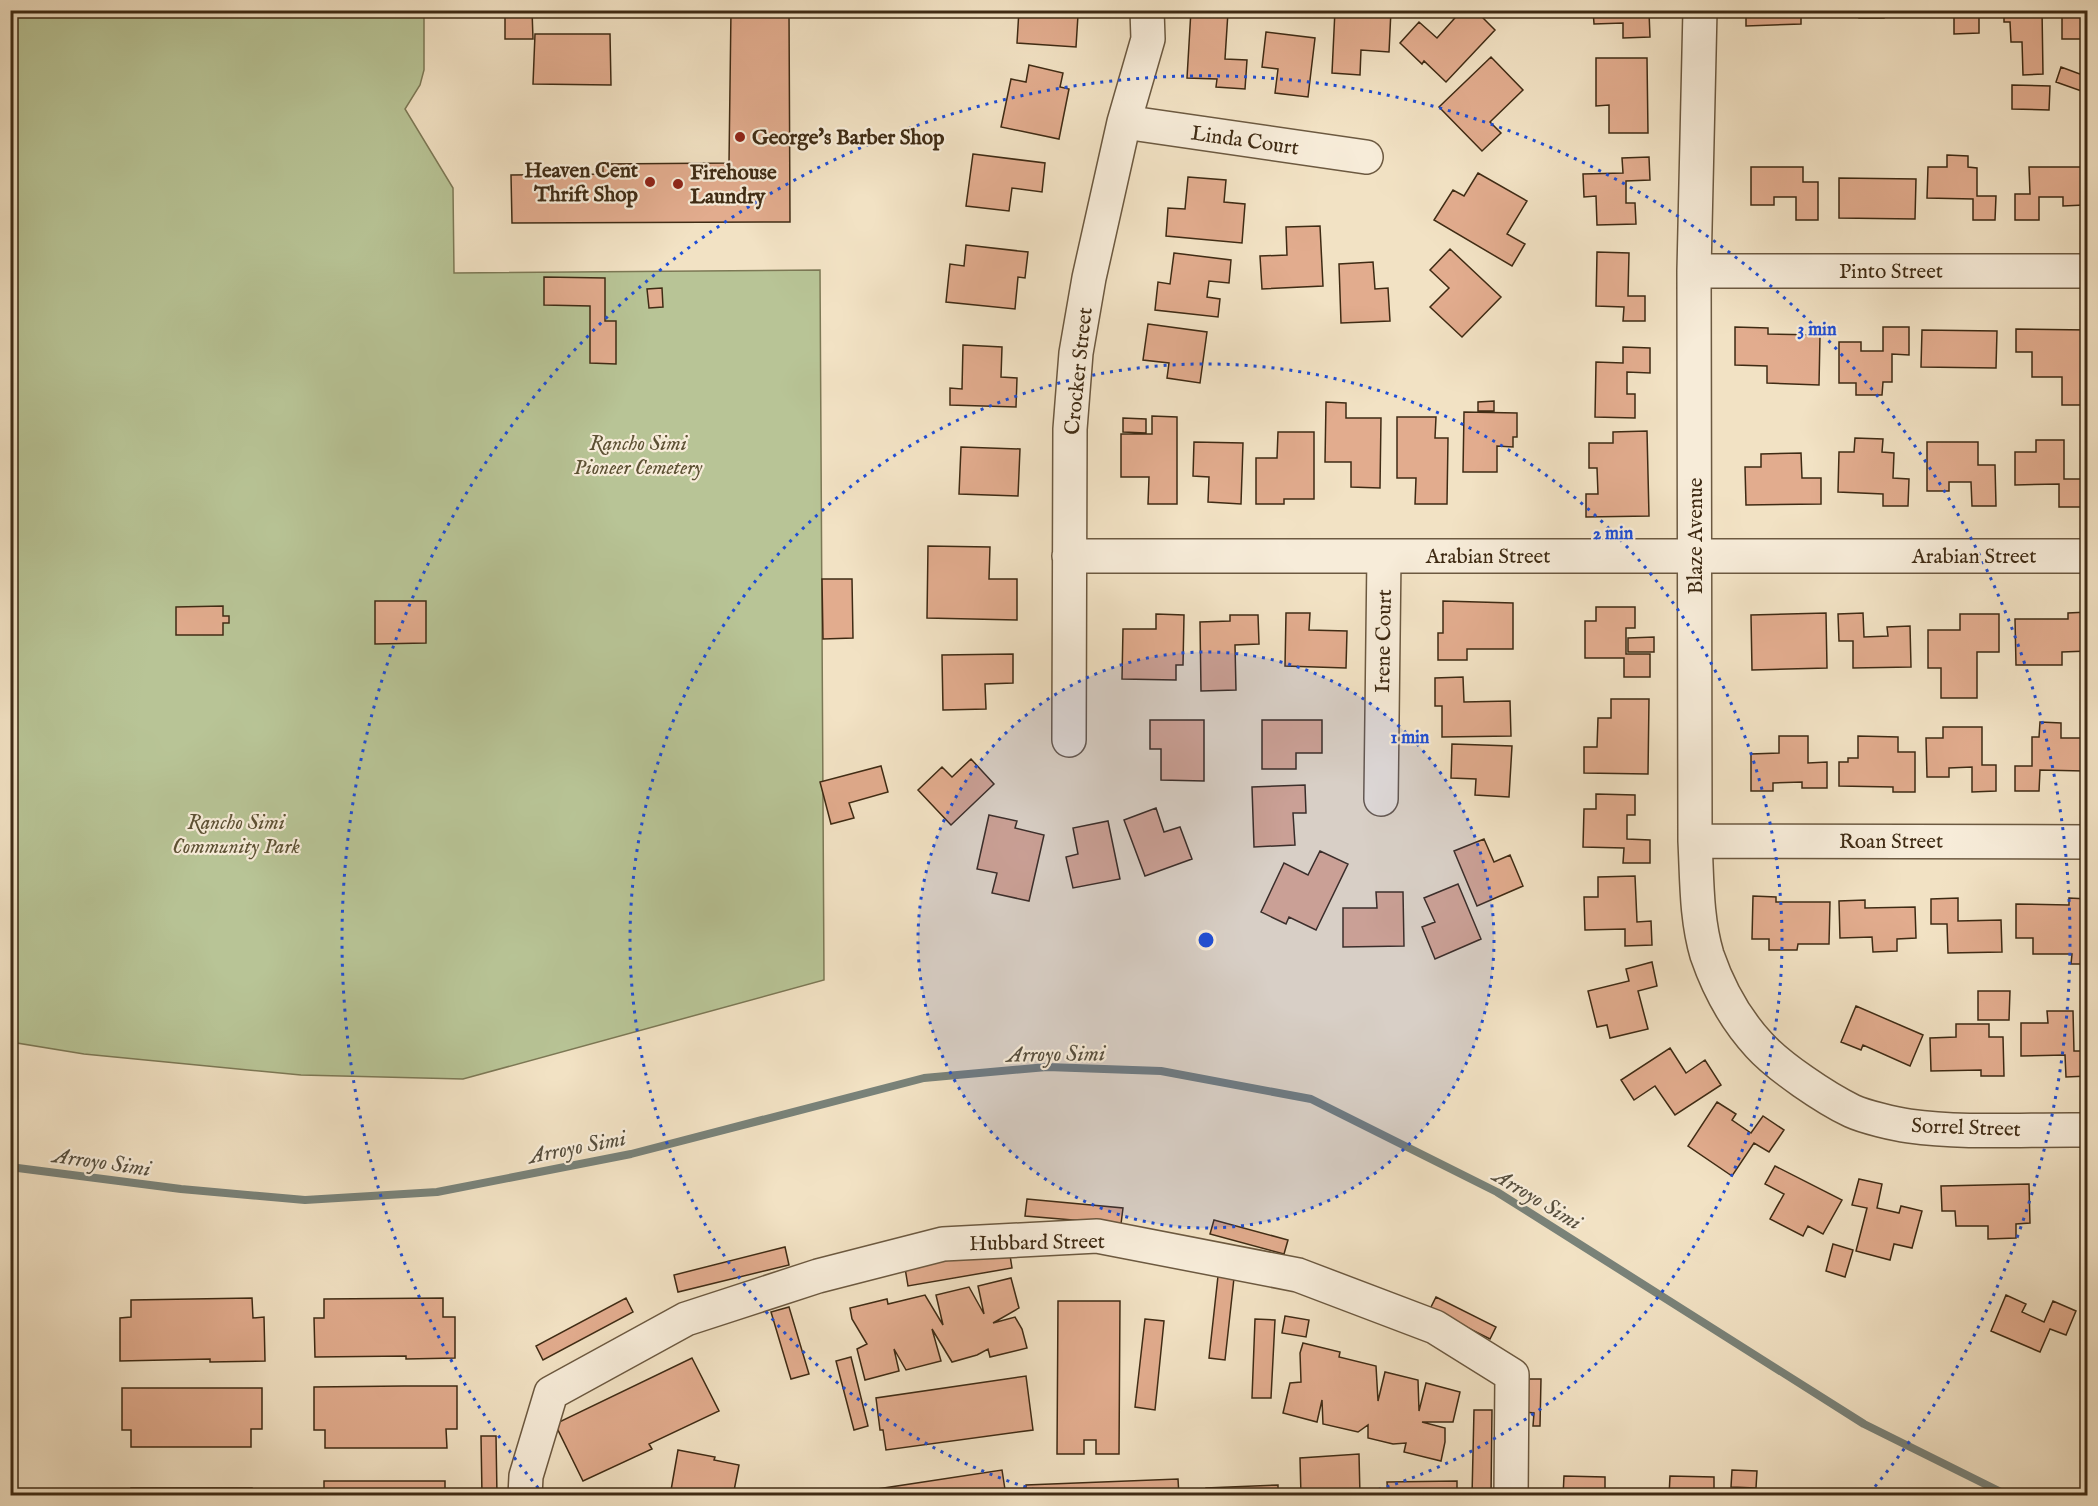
<svg xmlns="http://www.w3.org/2000/svg" width="2098" height="1506" font-family="'IM FELL English',serif">
<style>
.green{fill:#b8c496;stroke:#7c7855;stroke-width:1.5}
.lines{fill:none;stroke-linecap:round;stroke-linejoin:round}
.stream{stroke:#798279;stroke-width:8}
.building{fill:#e2ac8e;stroke:#3f2b14;stroke-width:1.5}
.minor-casing{stroke:#6c5940;stroke-width:36}
.minor{stroke:#f7ecd9;stroke-width:33}
.ring{fill:none;stroke:#1d4ed8;stroke-width:3;stroke-dasharray:3 6}
.poi-dot{fill:#8f2418;stroke:#f7ecd9;stroke-width:2}
.labels{text-anchor:middle;stroke-width:4.5;stroke-linejoin:round;paint-order:stroke}
.poi-label{font-size:21px;font-weight:bold;fill:#3f2b14;stroke:#f7ecd9;text-anchor:start}
.street-label{font-size:21px;fill:#3f2b14;stroke:#f7ecd9}
.park-label{font-size:21px;font-style:italic;fill:#5d5134;stroke:#f7ecd9}
.water-label{font-size:22px;font-style:italic;fill:#574f3e;stroke:#f7ecd9}
.centre{fill:#1d4ed8;stroke:#f7ecd9;stroke-width:3}
.ring-label{font-size:18px;text-anchor:middle;font-weight:bold;fill:#1d4ed8;stroke:#f7ecd9;stroke-width:4.5;stroke-linejoin:round;paint-order:stroke}
</style>
<rect width="100%" height="100%" fill="#f2e2c4"/>
<filter id="stains"><feTurbulence type="fractalNoise" baseFrequency=".00333" numOctaves="4"/><feColorMatrix values="0 0 0 0 .2 0 0 0 0 .09 0 0 0 0 .02 0 0 0 .5 -.17"/></filter>
<radialGradient id="worn" r=".72"><stop offset=".6" stop-color="#630" stop-opacity="0"/><stop offset="1" stop-color="#630" stop-opacity=".3"/></radialGradient>
<!-- green -->
<path class="green" d="M11,11H424V70L420,85L405,109L453,188L454,273L820,270L824,980L463,1079L301,1075L84,1054L11,1042Z"/>
<g class="lines">
<!-- stream -->
<path class="stream" d="M10,1167L181,1189L305,1200L437,1192L631,1154L924,1078L1047,1067L1161,1071L1311,1099L1497,1192L1864,1424L2009,1496"/>
</g>
<!-- building -->
<path class="building" d="M532,10L533,39H505V11Z
M731,10H789L790,222L512,223L511,175L603,174V164L729,163Z
M1019,10H1056V14L1078,15L1076,47L1017,43Z
M1191,10L1228,12L1225,59L1247,60L1245,89L1216,87L1217,79L1187,78Z
M1335,10H1391L1389,52L1361,50L1360,75L1332,73Z
M1462,10H1475L1495,30L1446,82L1424,61L1422,64L1400,43L1419,22L1437,38Z
M1593,10L1649,12L1650,37L1623,38V23L1594,24Z
M1746,10H1801V24L1746,26Z
M1859,10H1884V18H1859Z
M1954,10H1979V33L1954,34Z
M2004,10H2042L2043,74L2023,75L2022,42H2011L2010,22H2004Z
M2062,10H2088V39H2062Z
M1266,32L1315,38L1308,97L1275,93L1278,69L1262,67Z
M535,34H610L611,85L533,84Z
M1491,57L1523,90L1490,122L1501,133L1482,151L1439,107Z
M1596,58H1647L1648,133H1609V105L1596,106Z
M1029,65L1063,73L1060,87L1069,89L1059,139L1001,127L1011,79L1026,82Z
M2061,67L2088,77L2087,93L2056,82Z
M2012,85L2050,86L2049,110L2012,109Z
M973,154L1045,163L1042,192L1012,188L1009,211L966,206Z
M1947,155L1968,156V167L1977,168V196H1996L1995,220H1973V199L1927,198L1928,167H1947Z
M1649,157L1650,180L1626,181V203H1635L1636,224L1597,225L1596,196L1584,197L1583,174L1623,173L1622,158Z
M1751,167H1803V182H1818V220H1796V197H1774V205H1751Z
M2029,167H2083L2084,205L2063,206V197H2039V220H2015V194H2030Z
M1478,173L1527,201L1507,234L1525,244L1512,266L1434,220L1453,190L1464,196Z
M1188,177L1226,180L1224,202L1245,204L1242,243L1166,236L1168,208L1185,209Z
M1839,178L1916,179L1915,219L1839,218Z
M1320,226L1323,286L1262,289L1260,256L1287,255L1286,227Z
M966,245L1028,252L1025,278L1018,277L1015,309L946,302L950,264L964,266Z
M1450,249L1501,297L1462,337L1430,307L1449,288L1430,270Z
M1597,252L1629,253L1628,296H1645V321H1623L1624,307L1596,306Z
M1174,253L1231,260L1229,283L1209,281L1207,297L1220,299L1218,317L1155,310L1158,282L1170,284Z
M1373,262L1375,289L1388,288L1390,321L1341,323L1339,264Z
M544,277L605,278V321H616V364L590,363V306L544,305Z
M662,288L663,307L649,308L647,289Z
M1148,324L1207,332L1200,383L1167,378L1169,363L1143,360Z
M1735,327L1768,328V334L1820,335L1819,385L1767,383V366L1735,365Z
M1883,327H1909V355L1892,354V382H1883L1882,395H1856V383H1839V342H1861V351H1883Z
M2016,329L2088,330V405H2062V377H2032V352H2016Z
M1922,330L1997,331L1996,368L1921,367Z
M963,345L1002,347L1001,377L1017,378L1016,407L950,405V388L962,389Z
M1623,347L1650,348V373L1627,372V394H1635V418L1595,417L1596,362L1623,363Z
M1494,401V411H1478V402Z
M1326,402L1346,403V418H1381L1380,488L1351,487V462H1325Z
M1464,412L1517,413V437H1513V447L1497,446V472H1463Z
M1152,416L1177,417V504H1148L1149,477H1121V434H1152Z
M1397,417H1436L1435,438H1448L1447,504H1415L1416,478H1397Z
M1123,418L1146,419V433L1123,432Z
M1647,431L1649,516L1586,517V494H1598L1597,468H1589V443H1613V432Z
M1278,432H1314V499H1284V504H1256V458H1277Z
M1855,438L1883,439L1882,452L1894,453L1893,478L1909,479L1908,506H1883V494L1838,492L1839,452H1854Z
M2036,440H2064V479H2082L2083,507H2059V484L2015,485V452H2036Z
M1194,442L1243,443L1241,504L1208,502L1209,477L1193,476Z
M1927,442H1978V465H1995L1996,506H1972L1971,482H1949V491H1927Z
M961,447L1020,449L1018,496L959,494Z
M1801,453L1802,478H1821V504L1746,505L1745,467H1761V454Z
M928,546L990,547L989,579H1017V620L927,618Z
M822,579H852L853,638L823,639Z
M375,601H426V643L375,644Z
M1443,601L1513,603V649H1467V660H1438V633H1443Z
M223,606V616H229V623H223V635H176V607Z
M1596,607H1635V628H1626V654H1650V677H1624V658H1585V621H1596Z
M2088,612V651L2062,652V665H2016L2015,619H2068V613Z
M1286,613H1310L1309,630L1347,631L1346,668L1285,666Z
M1826,613L1827,668L1752,670L1751,615Z
M1863,613L1864,637L1888,636L1887,627L1910,626L1911,667L1853,668V641H1839L1838,614Z
M1156,614L1184,615L1183,665H1176V680L1122,679L1123,629H1156Z
M1960,614H1999V652H1977V698H1941V668H1928V630H1960Z
M1230,615H1258L1259,644L1235,645L1236,690L1201,691L1200,622L1230,621Z
M1654,637V652H1628V638Z
M1013,654V683L985,684L986,709L943,710L942,655Z
M1463,677L1464,702L1510,701L1511,736L1442,737V706H1435V678Z
M1611,699H1649L1648,774L1584,773V747H1597L1598,718H1611Z
M1150,720H1204V781L1161,780V749H1150Z
M1262,720H1322V753H1296V769H1262Z
M2040,722L2061,723V738H2084V771L2040,770L2039,791H2015V766H2032V737H2039Z
M1943,727H1982V765H1996V791L1972,792V767L1949,768V777H1927L1926,738H1943Z
M1779,736H1808V763L1827,762V788H1802V782L1773,783V791H1751V754L1779,753Z
M1858,736L1898,737V752H1915V792H1893V787L1839,786V762H1848V758H1858Z
M1452,744L1512,746L1509,797L1475,795L1476,779L1451,778Z
M971,759L994,784L951,825L918,790L942,767L952,777Z
M881,766L888,792L849,803L854,818L831,824L820,782Z
M1305,785L1306,813H1293L1295,845L1254,847L1252,787Z
M1596,794L1635,795V815H1627V839L1650,840V863H1623L1624,848L1583,847L1584,809H1596Z
M1156,808L1164,832L1180,827L1192,859L1145,876L1124,820Z
M989,815L1017,821L1015,828L1044,835L1029,901L992,893L997,873L977,869Z
M1108,821L1120,879L1073,888L1066,857L1078,854L1073,828Z
M1484,839L1494,862L1510,855L1523,886L1477,906L1454,851Z
M1320,851L1348,864L1316,930L1289,917L1286,924L1261,912L1284,863L1308,875Z
M1635,876L1637,922L1651,921L1652,945L1625,946V929L1585,930L1584,897H1598V877Z
M1458,884L1481,939L1435,959L1422,927L1435,922L1424,898Z
M1376,892H1403L1404,946L1343,947V908H1377Z
M1753,896L1776,897V902H1830L1829,944H1798L1797,950H1769V939H1752Z
M1958,898V921L2001,920L2002,952L1948,953L1947,924H1931V899Z
M2069,898L2088,899V964H2071L2072,954H2033V938H2016V904L2069,905Z
M1865,900V908L1915,907L1916,938L1897,939V951L1873,952L1872,937L1840,938L1839,901Z
M1652,962L1657,986L1638,991L1648,1029L1610,1038L1607,1025L1597,1027L1588,991L1629,981L1626,969Z
M1978,991H2010L2009,1020H1978Z
M1856,1006L1923,1035L1910,1066L1863,1045L1861,1050L1841,1042Z
M2047,1011H2073L2074,1051H2088V1076L2066,1077L2065,1055L2021,1056V1023H2048Z
M1956,1024H1989V1037H2003L2004,1076H1981V1070L1931,1071L1930,1038L1956,1037Z
M1670,1048L1686,1073L1705,1060L1721,1085L1675,1115L1655,1086L1634,1100L1621,1080Z
M1717,1102L1736,1114L1732,1120L1751,1133L1763,1116L1784,1130L1769,1152L1754,1143L1732,1176L1688,1146Z
M1775,1166L1842,1200L1823,1234L1808,1226L1803,1236L1770,1219L1784,1194L1765,1184Z
M1859,1179L1882,1184L1877,1208L1899,1213L1901,1206L1922,1211L1912,1248L1894,1244L1890,1260L1856,1251L1867,1208L1852,1205Z
M2029,1184L2030,1223L2016,1224V1238L1988,1239V1226H1956L1955,1211H1942L1941,1186Z
M1027,1199L1123,1208L1121,1224L1025,1216Z
M1214,1220L1288,1240L1284,1254L1210,1234Z
M1833,1244L1853,1250L1845,1277L1826,1271Z
M785,1247L789,1265L678,1292L674,1275Z
M1009,1249L1012,1268L908,1286L905,1268Z
M1218,1276L1234,1278L1225,1360L1209,1358Z
M1011,1278L1019,1308L993,1323L1015,1317L1022,1329L1027,1348L990,1357L988,1349L977,1355L952,1362L932,1329L941,1361L906,1370L894,1349L899,1371L865,1380L857,1349L867,1344L852,1319L850,1308L887,1299L888,1304L925,1295L943,1325L936,1295L969,1287L984,1314L978,1286Z
M2006,1295L2026,1304L2022,1312L2044,1322L2053,1301L2076,1311L2066,1335L2050,1329L2040,1352L1991,1331Z
M1436,1297L1496,1327L1490,1339L1430,1309Z
M252,1298L253,1318L264,1317L265,1361L210,1362V1359L120,1361V1318L131,1317V1300Z
M443,1298V1317H455V1358L406,1359V1356L315,1357L314,1318H324V1299Z
M626,1298L633,1312L543,1360L536,1346Z
M1058,1301H1120L1119,1454H1096V1440H1084V1454H1057Z
M789,1307L809,1374L791,1379L771,1312Z
M1285,1316L1309,1320L1306,1337L1282,1333Z
M1145,1319L1164,1321L1155,1410L1135,1407Z
M1255,1319L1275,1320L1271,1398H1252Z
M1303,1343L1340,1352L1339,1357L1376,1366L1378,1401L1385,1372L1418,1380L1419,1411L1426,1383L1460,1392L1453,1422H1422L1445,1428V1442L1441,1461L1404,1452L1406,1443L1393,1444L1368,1438V1425L1358,1432L1323,1424L1322,1400L1317,1422L1283,1413L1290,1383L1301,1382L1300,1353Z
M851,1357L868,1426L854,1430L836,1361Z
M692,1358L719,1411L649,1444L652,1449L583,1481L555,1424Z
M1026,1376L1033,1430L886,1450L883,1430H880L876,1398Z
M1525,1379H1541L1540,1426H1533L1534,1413L1524,1412Z
M404,1386H457V1429H446L447,1448H325V1430H314V1387Z
M122,1388H262V1429H251V1447H131V1430H122Z
M1474,1410H1492L1491,1496H1472Z
M481,1436H496L497,1496H482Z
M678,1450L715,1457L714,1460L739,1465L733,1496H670Z
M1359,1454L1360,1496H1301L1300,1458Z
M1002,1470L1006,1496H851V1493Z
M1732,1470L1757,1471L1756,1488L1731,1487Z
M1564,1476L1605,1477V1496H1563Z
M1670,1476L1714,1477V1496H1669Z
M1178,1479L1179,1496H1026V1485Z
M324,1481H445V1496H324Z
M1457,1481V1496H1388L1387,1482Z
M1278,1485V1496H1206V1488Z
M131,1488H252V1496H131Z"/>
<g class="lines">
<!-- minor casing -->
<g class="minor-casing">
<path id="minor" d="M1700,10L1694,271L1695,841C1697,879 1696,918 1707,955C1718,987 1736,1020 1759,1045C1779,1067 1825,1098 1852,1111C1865,1117 1895,1124 1909,1126C1965,1134 2030,1129 2088,1130
M1124,122L1366,157
M1694,271H2088
M1069,556H2088
M1069,740L1070,429L1076,353L1089,278L1124,122L1148,39L1147,10
M1381,799L1384,556
M1695,841L2088,842
M525,1496L526,1476L551,1393L686,1319L818,1276L943,1244L1097,1236L1298,1275L1435,1327L1512,1375L1511,1496"/>
</g>
<!-- minor -->
<use href="#minor" class="minor"/>
</g>
<!-- distance rings -->
<circle cx="1206" cy="940" r="288" fill="#1d4ed8" fill-opacity=".12"/>
<g class="ring">
<circle cx="1206" cy="940" r="288"/>
<path d="M1052 1495A576 576 0 1 1 1360 1495"/>
<path d="M544 1495A864 864 0 1 1 1868 1495"/>
</g>
<!-- markers -->
<g class="poi-dot">
<circle cx="740" cy="137" r="6"/>
<circle cx="650" cy="182" r="6"/>
<circle cx="678" cy="184" r="6"/>
</g>
<g class="labels">
<!-- poi labels -->
<g class="poi-label">
<text x="752" y="144">George's Barber Shop</text>
<text x="638" y="177" text-anchor="end">Heaven Cent<tspan x="638" dy="24">Thrift Shop</tspan></text>
<text x="690" y="179">Firehouse<tspan x="690" dy="24">Laundry</tspan></text>
</g>
<!-- street labels -->
<g class="street-label">
<text transform="translate(1245 140) rotate(8)" y="7">Linda Court</text>
<text x="1891" y="278">Pinto Street</text>
<text transform="translate(1078 371) rotate(-84)" y="7">Crocker Street</text>
<text transform="translate(1695 536) rotate(-90)" y="7">Blaze Avenue</text>
<text x="1488" y="563">Arabian Street</text>
<text x="1974" y="563">Arabian Street</text>
<text transform="translate(1383 641) rotate(-89)" y="7">Irene Court</text>
<text x="1891" y="848">Roan Street</text>
<text transform="translate(1966 1127) rotate(2)" y="7">Sorrel Street</text>
<text transform="translate(1037 1242) rotate(-1)" y="7">Hubbard Street</text>
</g>
<!-- park labels -->
<g class="park-label">
<text x="638" y="450">Rancho Simi<tspan x="638" dy="24">Pioneer Cemetery</tspan></text>
<text x="236" y="829">Rancho Simi<tspan x="236" dy="24">Community Park</tspan></text>
</g>
<!-- water labels -->
<g class="water-label">
<text transform="translate(1056 1053) rotate(-1)" y="8">Arroyo Simi</text>
<text transform="translate(577 1146) rotate(-11)" y="8">Arroyo Simi</text>
<text transform="translate(102 1161) rotate(8)" y="8">Arroyo Simi</text>
<text transform="translate(1538 1198) rotate(31)" y="8">Arroyo Simi</text>
</g>
</g>
<circle cx="1206" cy="940" r="9" class="centre"/>
<g class="ring-label">
<text x="1817" y="335">3 min</text>
<text x="1613" y="539">2 min</text>
<text x="1410" y="743">1 min</text>
</g>
<!-- margin -->
<rect width="2098" height="1506" fill="none" stroke="#f2e2c4" stroke-width="36"/>
<rect x="12" y="12" width="2074" height="1482" fill="none" stroke="#3f2b14" stroke-width="3"/>
<rect x="18" y="18" width="2062" height="1470" fill="none" stroke="#3f2b14" stroke-width="1.5"/>
<rect width="100%" height="100%" filter="url(#stains)"/>
<rect width="100%" height="100%" fill="url(#worn)"/>
</svg>
